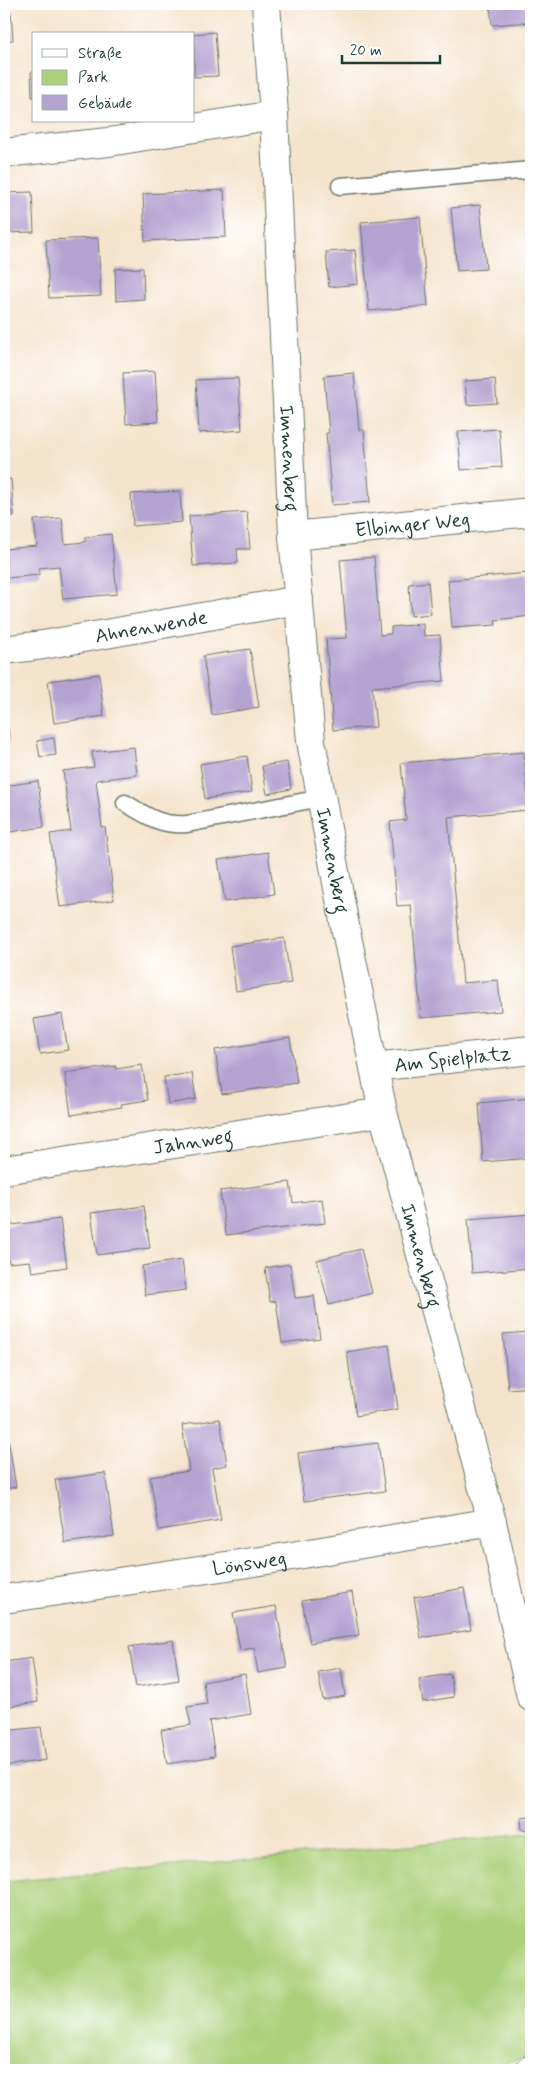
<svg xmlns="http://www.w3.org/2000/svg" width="535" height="2074" font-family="Mynerve,sans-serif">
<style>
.green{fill:#acd17b;stroke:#668758}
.building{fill:#b4a2d1}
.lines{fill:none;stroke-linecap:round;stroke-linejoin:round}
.service-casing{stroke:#6a776a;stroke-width:19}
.minor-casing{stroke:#6a776a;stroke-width:30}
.service{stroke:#fff;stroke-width:16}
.minor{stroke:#fff;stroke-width:28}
.labels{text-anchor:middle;stroke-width:4;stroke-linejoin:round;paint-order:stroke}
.street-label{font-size:20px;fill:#1f3d34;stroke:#fff}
</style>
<rect width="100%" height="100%" fill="#fff"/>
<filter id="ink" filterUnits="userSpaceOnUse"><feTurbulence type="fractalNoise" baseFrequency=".02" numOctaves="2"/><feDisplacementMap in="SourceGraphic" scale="10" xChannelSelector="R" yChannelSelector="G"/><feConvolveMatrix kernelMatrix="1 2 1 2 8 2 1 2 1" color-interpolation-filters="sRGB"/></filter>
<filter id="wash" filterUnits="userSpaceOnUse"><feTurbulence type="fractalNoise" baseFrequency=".0096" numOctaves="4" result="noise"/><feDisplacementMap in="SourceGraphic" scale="20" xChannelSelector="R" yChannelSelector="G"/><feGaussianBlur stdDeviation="1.12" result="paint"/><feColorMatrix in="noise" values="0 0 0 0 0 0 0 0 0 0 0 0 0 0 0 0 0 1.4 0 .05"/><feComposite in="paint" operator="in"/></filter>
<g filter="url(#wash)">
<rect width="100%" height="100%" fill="#f5e4cd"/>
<!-- green -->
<path class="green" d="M531,1834V2057L469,2070H4V1881Z"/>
<g id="blocks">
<!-- building -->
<path class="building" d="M490,4H531V22L492,25Z
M11,13L13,40L4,41V14Z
M215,32L218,76L194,77V34Z
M31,72H34V97H32Z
M224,190L226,237L145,241L143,194Z
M32,192L34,232L4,233V193Z
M480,205L486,269L457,271L451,208Z
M420,217L428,306L369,311L361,222Z
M98,238L101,296L49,298L46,240Z
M355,250L358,284L329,287L326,252Z
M143,268L144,299L116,301L115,269Z
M155,371L158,422L126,424L123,373Z
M354,373L359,430H364L370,502L332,505L326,433H329L324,376Z
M238,378L242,430L199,433L196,380Z
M495,379L497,403L467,405L465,381Z
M499,429L502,467L461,470L458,432Z
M11,479L14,516H4V480Z
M180,491L182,522L133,526L131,494Z
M247,512L250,549H237L238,563L193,566L189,516Z
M62,518L65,544L85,542V537L111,534L117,594L63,599L59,566L39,568V575L7,578L5,549L37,546L34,520Z
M374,557L380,635L391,634V627L423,624L424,636L440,635L444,681L372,687L376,727L333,730L326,639L347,638L340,560Z
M528,573L531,616L495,620L496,625L452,628L448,580Z
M428,582L431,614L411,616L409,584Z
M250,649L259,707L212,715L203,656Z
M99,674L104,716L54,723L48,681Z
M4,712L9,740L4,741Z
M54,738L56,755L40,757L37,741Z
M134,747L137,775L96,780L102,828L105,827L114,900L60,907L50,834L71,831L63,771L94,767L92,752Z
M524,752L529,810L448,817L463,983L498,980L501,1011L421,1018L411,905L397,906L390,822L406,820L401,763Z
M247,756L252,792L205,799L200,764Z
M287,762L291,789L267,794L262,766Z
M38,781L44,827L10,832L4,786Z
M268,852L274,894L225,902L218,860Z
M284,938L291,983L236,991L230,946Z
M62,1014L68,1050L40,1054L34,1019Z
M290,1038L297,1083L222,1094L215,1050Z
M142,1065L148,1100L121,1104L122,1107L71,1115L65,1073L116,1066V1069Z
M192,1073L196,1099L168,1104L164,1077Z
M531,1098V1158L483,1162L479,1103Z
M290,1182L293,1203L322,1199L325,1223L226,1235L220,1191Z
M144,1206L150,1248L97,1255L91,1213Z
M531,1214V1268L472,1273L468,1219Z
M60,1219L67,1267L32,1272L30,1261L9,1263L4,1226Z
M361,1249L372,1293L329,1305L317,1260Z
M182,1260L186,1290L145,1295L142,1266Z
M290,1264L295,1298L314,1296L320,1338L282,1343L276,1301L270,1302L265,1268Z
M531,1332V1387L508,1389L503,1334Z
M389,1345L398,1409L356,1416L347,1352Z
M220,1419L227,1465L212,1468L221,1520L159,1530L150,1477L189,1471L182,1425Z
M8,1438L16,1487L4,1489V1439Z
M378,1443L385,1491L304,1501L298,1453Z
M105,1473L114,1536L65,1543L55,1480Z
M464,1588L471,1630L421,1638L414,1597Z
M352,1592L359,1635L310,1643L302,1601Z
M276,1606L287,1668L258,1673L254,1648L240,1650L233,1613Z
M173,1640L179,1680L136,1687L129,1647Z
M32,1658L38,1702L4,1707V1662Z
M341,1668L345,1696L323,1700L318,1672Z
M245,1674L251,1714L209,1721L215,1756L167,1764L161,1730L191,1725L187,1707L207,1704L203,1682Z
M450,1674L454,1697L423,1702L419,1679Z
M41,1727L46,1760L4,1766V1731Z
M531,1817V1829L522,1830L521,1818Z"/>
</g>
</g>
<g filter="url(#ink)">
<use href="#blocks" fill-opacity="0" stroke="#6a776a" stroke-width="1"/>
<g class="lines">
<!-- service casing -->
<g class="service-casing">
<path id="service" d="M340,186L531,170
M125,803C148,816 159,826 187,824L321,798"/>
</g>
<!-- minor casing -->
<g class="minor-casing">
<g id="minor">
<path id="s1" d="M266,4L274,115L293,536L311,741L344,921L383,1112L492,1522L531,1697"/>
<path d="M4,153L109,142L274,115"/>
<path id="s2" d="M293,536L531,512"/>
<path id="s3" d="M4,650L43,645L299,600"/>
<path id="s4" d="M374,1067L531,1050"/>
<path id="s5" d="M4,1170L383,1112"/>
<path id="s6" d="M4,1599L274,1559L492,1522"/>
<path d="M530,2070H531"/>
</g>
</g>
<!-- service -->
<use href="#service" class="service"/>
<!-- minor -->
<use href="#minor" class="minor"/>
</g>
</g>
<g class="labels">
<!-- street labels -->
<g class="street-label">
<text dy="7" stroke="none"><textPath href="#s1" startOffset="455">Immenberg</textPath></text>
<text dy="7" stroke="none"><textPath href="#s2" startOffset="120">Elbinger Weg</textPath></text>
<text dy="7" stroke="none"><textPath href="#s3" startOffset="149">Ahnenwende</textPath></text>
<text dy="7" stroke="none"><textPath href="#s1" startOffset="860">Immenberg</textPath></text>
<text dy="7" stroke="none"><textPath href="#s4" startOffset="79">Am Spielplatz</textPath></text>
<text dy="7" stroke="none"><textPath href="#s5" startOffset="191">Jahnweg</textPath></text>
<text dy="7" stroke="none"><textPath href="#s1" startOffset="1265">Immenberg</textPath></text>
<text dy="7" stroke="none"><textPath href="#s6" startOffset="248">Lönsweg</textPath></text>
</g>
</g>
<!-- margin -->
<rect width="535" height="2074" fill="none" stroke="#fff" stroke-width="20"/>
<!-- legend -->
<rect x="32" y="32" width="162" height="90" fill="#ffffff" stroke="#a5b1ae"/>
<rect x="42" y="49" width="25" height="8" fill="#ffffff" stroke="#a5b1ae"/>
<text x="78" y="58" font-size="15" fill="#1f3d34">Straße</text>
<rect x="42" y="70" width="25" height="15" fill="#acd17b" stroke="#a5b1ae"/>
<text x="78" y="82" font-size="15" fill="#1f3d34">Park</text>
<rect x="42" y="95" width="25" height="15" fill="#b4a2d1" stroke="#a5b1ae"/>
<text x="78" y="108" font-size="15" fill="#1f3d34">Gebäude</text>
<!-- scale -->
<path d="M342 55v8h98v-8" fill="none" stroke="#1f3d34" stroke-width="2.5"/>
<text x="350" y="55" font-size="15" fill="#1f3d34" stroke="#ffffff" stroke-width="4" paint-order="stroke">20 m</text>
</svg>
